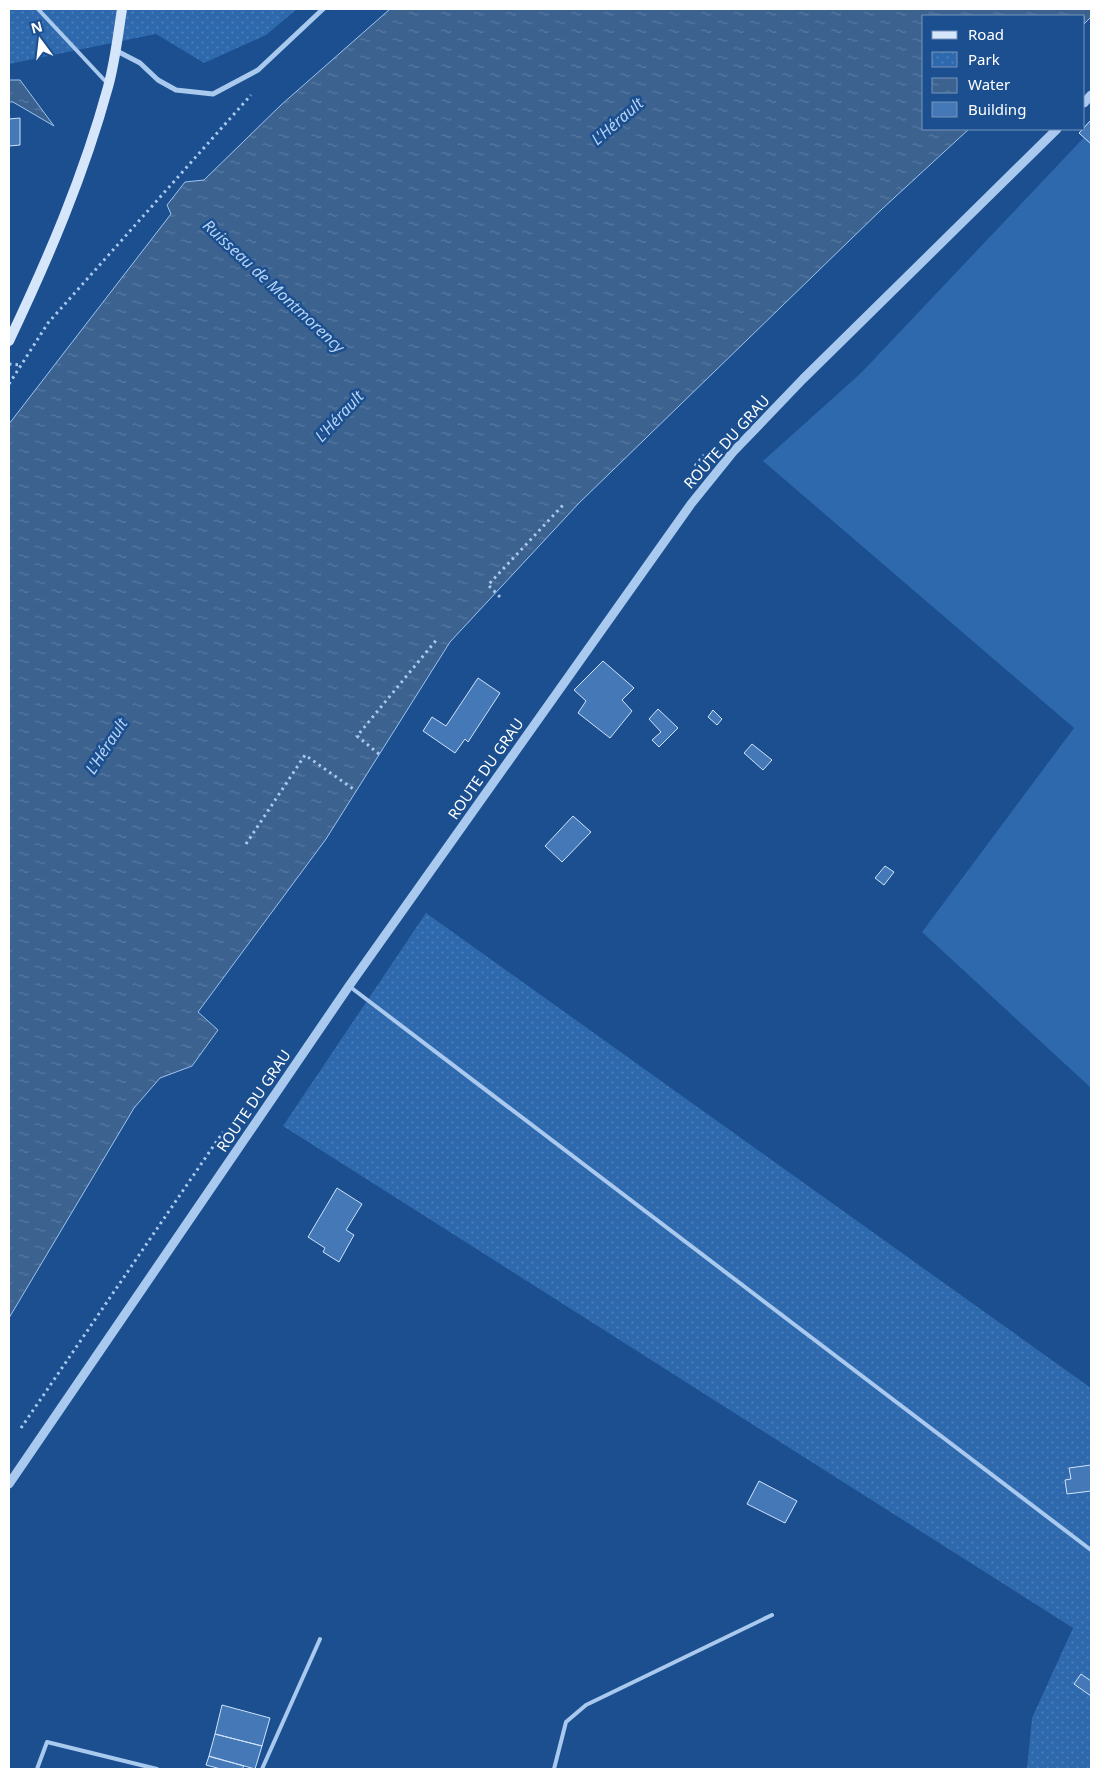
<svg xmlns="http://www.w3.org/2000/svg" width="1100" height="1778" font-family="'Noto Sans',sans-serif">
<style>
.green{fill:#2e69ad}
.park{fill:url(#park-dots)}
.water{fill:url(#water-ripples);stroke:#9cc4f0}
.building{fill:#4478b7;stroke:#cfe3fa}
.lines{fill:none;stroke-linecap:round;stroke-linejoin:round}
.path{stroke:#a9c9ee;stroke-width:3;stroke-dasharray:2.5 4;stroke-linecap:butt}
.service{stroke:#a9c9ee;stroke-width:4}
.minor{stroke:#a9c9ee;stroke-width:5}
.tertiary{stroke:#a9c9ee;stroke-width:9}
.secondary{stroke:#d6e6fa;stroke-width:10}
.labels{text-anchor:middle;stroke-width:5;stroke-linejoin:round;paint-order:stroke}
.street-label{font-size:15px;fill:#fff;stroke:#1b4f8f}
.water-label{font-size:16px;font-style:italic;fill:#b5d3f5;stroke:#1b4f8f}
</style>
<defs>
<pattern id="park-dots" width="8" height="8" patternUnits="userSpaceOnUse" patternTransform="scale(1.25)"><rect width="8" height="8" fill="#2e69ad"/><path d="M2 2h.1M6 6h.1" fill="none" stroke="#4d80b9" stroke-width="1.8" stroke-linecap="round"/></pattern>
<pattern id="water-ripples" width="26" height="14" patternUnits="userSpaceOnUse" patternTransform="scale(1.25)"><rect width="26" height="14" fill="#3c6290"/><path d="M2 4q2-2 4 0t4 0M15 11q2-2 4 0t4 0" fill="none" stroke="#597aa1"/></pattern>
</defs>
<rect width="100%" height="100%" fill="#1b4f8f"/>
<!-- green -->
<path class="green" d="M1091,130V1088L922,932L1074,728L763,461L861,373Z"/>
<!-- park -->
<path class="park" d="M9,9H297L266,35L204,63L156,34L9,64Z
M426,913L1091,1388V1769H1027L1032,1718L1073,1628L283,1126Z"/>
<!-- water -->
<path class="water" d="M390,9H1091V17L1084,24V16H924V129H969L882,209L579,503L450,642L326,839L198,1012L218,1030L192,1066L160,1078L134,1108L9,1318V424L171,214L167,205L185,182L204,180L281,105Z
M9,80H20L54,126L13,102H9Z"/>
<!-- building -->
<path class="building" d="M9,108V119L20,118V145L9,146Z
M1091,120V144L1079,133Z
M603,661L634,688L622,700L632,711L610,738L578,713L586,701L574,690Z
M478,678L500,693L468,742L465,739L455,753L423,731L432,717L446,726Z
M658,709L678,728L659,747L652,740L661,732L649,719Z
M713,710L722,719L717,725L708,717Z
M752,744L772,760L763,770L744,753Z
M573,816L591,832L562,862L545,846Z
M885,866L894,872L884,885L875,878Z
M337,1188L362,1204L346,1230L354,1235L339,1262L323,1252L325,1248L308,1237Z
M1091,1465V1491L1067,1494L1065,1480L1071,1479L1069,1468Z
M759,1481L797,1501L785,1523L747,1504Z
M1081,1674L1091,1681V1696L1074,1684Z
M222,1705L270,1718L262,1746L215,1734Z
M215,1734L262,1746L255,1769L209,1756Z
M209,1756L211,1757L244,1766L242,1769H221L206,1765Z"/>
<g class="lines">
<!-- path -->
<path class="path" d="M9,364L21,365
M9,384L48,323L251,95
M695,466L704,455
M500,597L488,585L565,503
M379,754L357,736L438,638
M246,844L305,755L356,791
M21,1428L223,1132"/>
<!-- service -->
<path class="service" d="M38,9L108,84
M349,986L1091,1550
M37,1769L47,1742L157,1769
M262,1769L320,1639
M554,1769L566,1722L586,1705L772,1615"/>
<!-- minor -->
<path class="minor" d="M115,50L140,63L158,80L176,90L213,94L258,70L323,9"/>
<!-- tertiary -->
<path class="tertiary" d="M1084,103L1091,95
M9,1484L349,986L691,504L733,452L803,379L1057,129"/>
<!-- secondary -->
<path class="secondary" d="M9,341C48,259 84,175 108,87C115,62 118,35 122,9"/>
</g>
<g class="labels">
<!-- street labels -->
<g class="street-label">
<text transform="translate(727 442) rotate(-48)" y="5">ROUTE DU GRAU</text>
<text transform="translate(486 769) rotate(-55)" y="5">ROUTE DU GRAU</text>
<text transform="translate(254 1101) rotate(-56)" y="5">ROUTE DU GRAU</text>
</g>
<!-- water labels -->
<g class="water-label">
<text transform="translate(617 121) rotate(-41)" y="6">L'Hérault</text>
<text transform="translate(274 286) rotate(43)" y="6">Ruisseau de Montmorency</text>
<text transform="translate(339 416) rotate(-47)" y="6">L'Hérault</text>
<text transform="translate(106 746) rotate(-57)" y="6">L'Hérault</text>
</g>
</g>
<!-- border -->
<rect width="1100" height="1778" fill="none" stroke="#ffffff" stroke-width="20"/>
<!-- legend -->
<rect x="922" y="15" width="162" height="115" fill="#1b4f8f" stroke="#7695bc"/>
<rect x="932" y="31" width="25" height="8" fill="#d6e6fa" stroke="#7695bc"/>
<text x="968" y="40" font-size="15" fill="#ffffff">Road</text>
<rect x="932" y="52" width="25" height="15" fill="url(#park-dots)" stroke="#7695bc"/>
<text x="968" y="65" font-size="15" fill="#ffffff">Park</text>
<rect x="932" y="78" width="25" height="15" fill="url(#water-ripples)" stroke="#7695bc"/>
<text x="968" y="90" font-size="15" fill="#ffffff">Water</text>
<rect x="932" y="102" width="25" height="15" fill="#4478b7" stroke="#7695bc"/>
<text x="968" y="115" font-size="15" fill="#ffffff">Building</text>
<!-- north arrow -->
<g transform="translate(40 40) rotate(345)" stroke="#1b4f8f" stroke-width="4" paint-order="stroke">
<path d="M0-4L9 19L0 12L-9 19Z" fill="#ffffff"/>
<text y="-8" font-size="14" font-weight="bold" text-anchor="middle" fill="#ffffff">N</text>
</g>
</svg>
